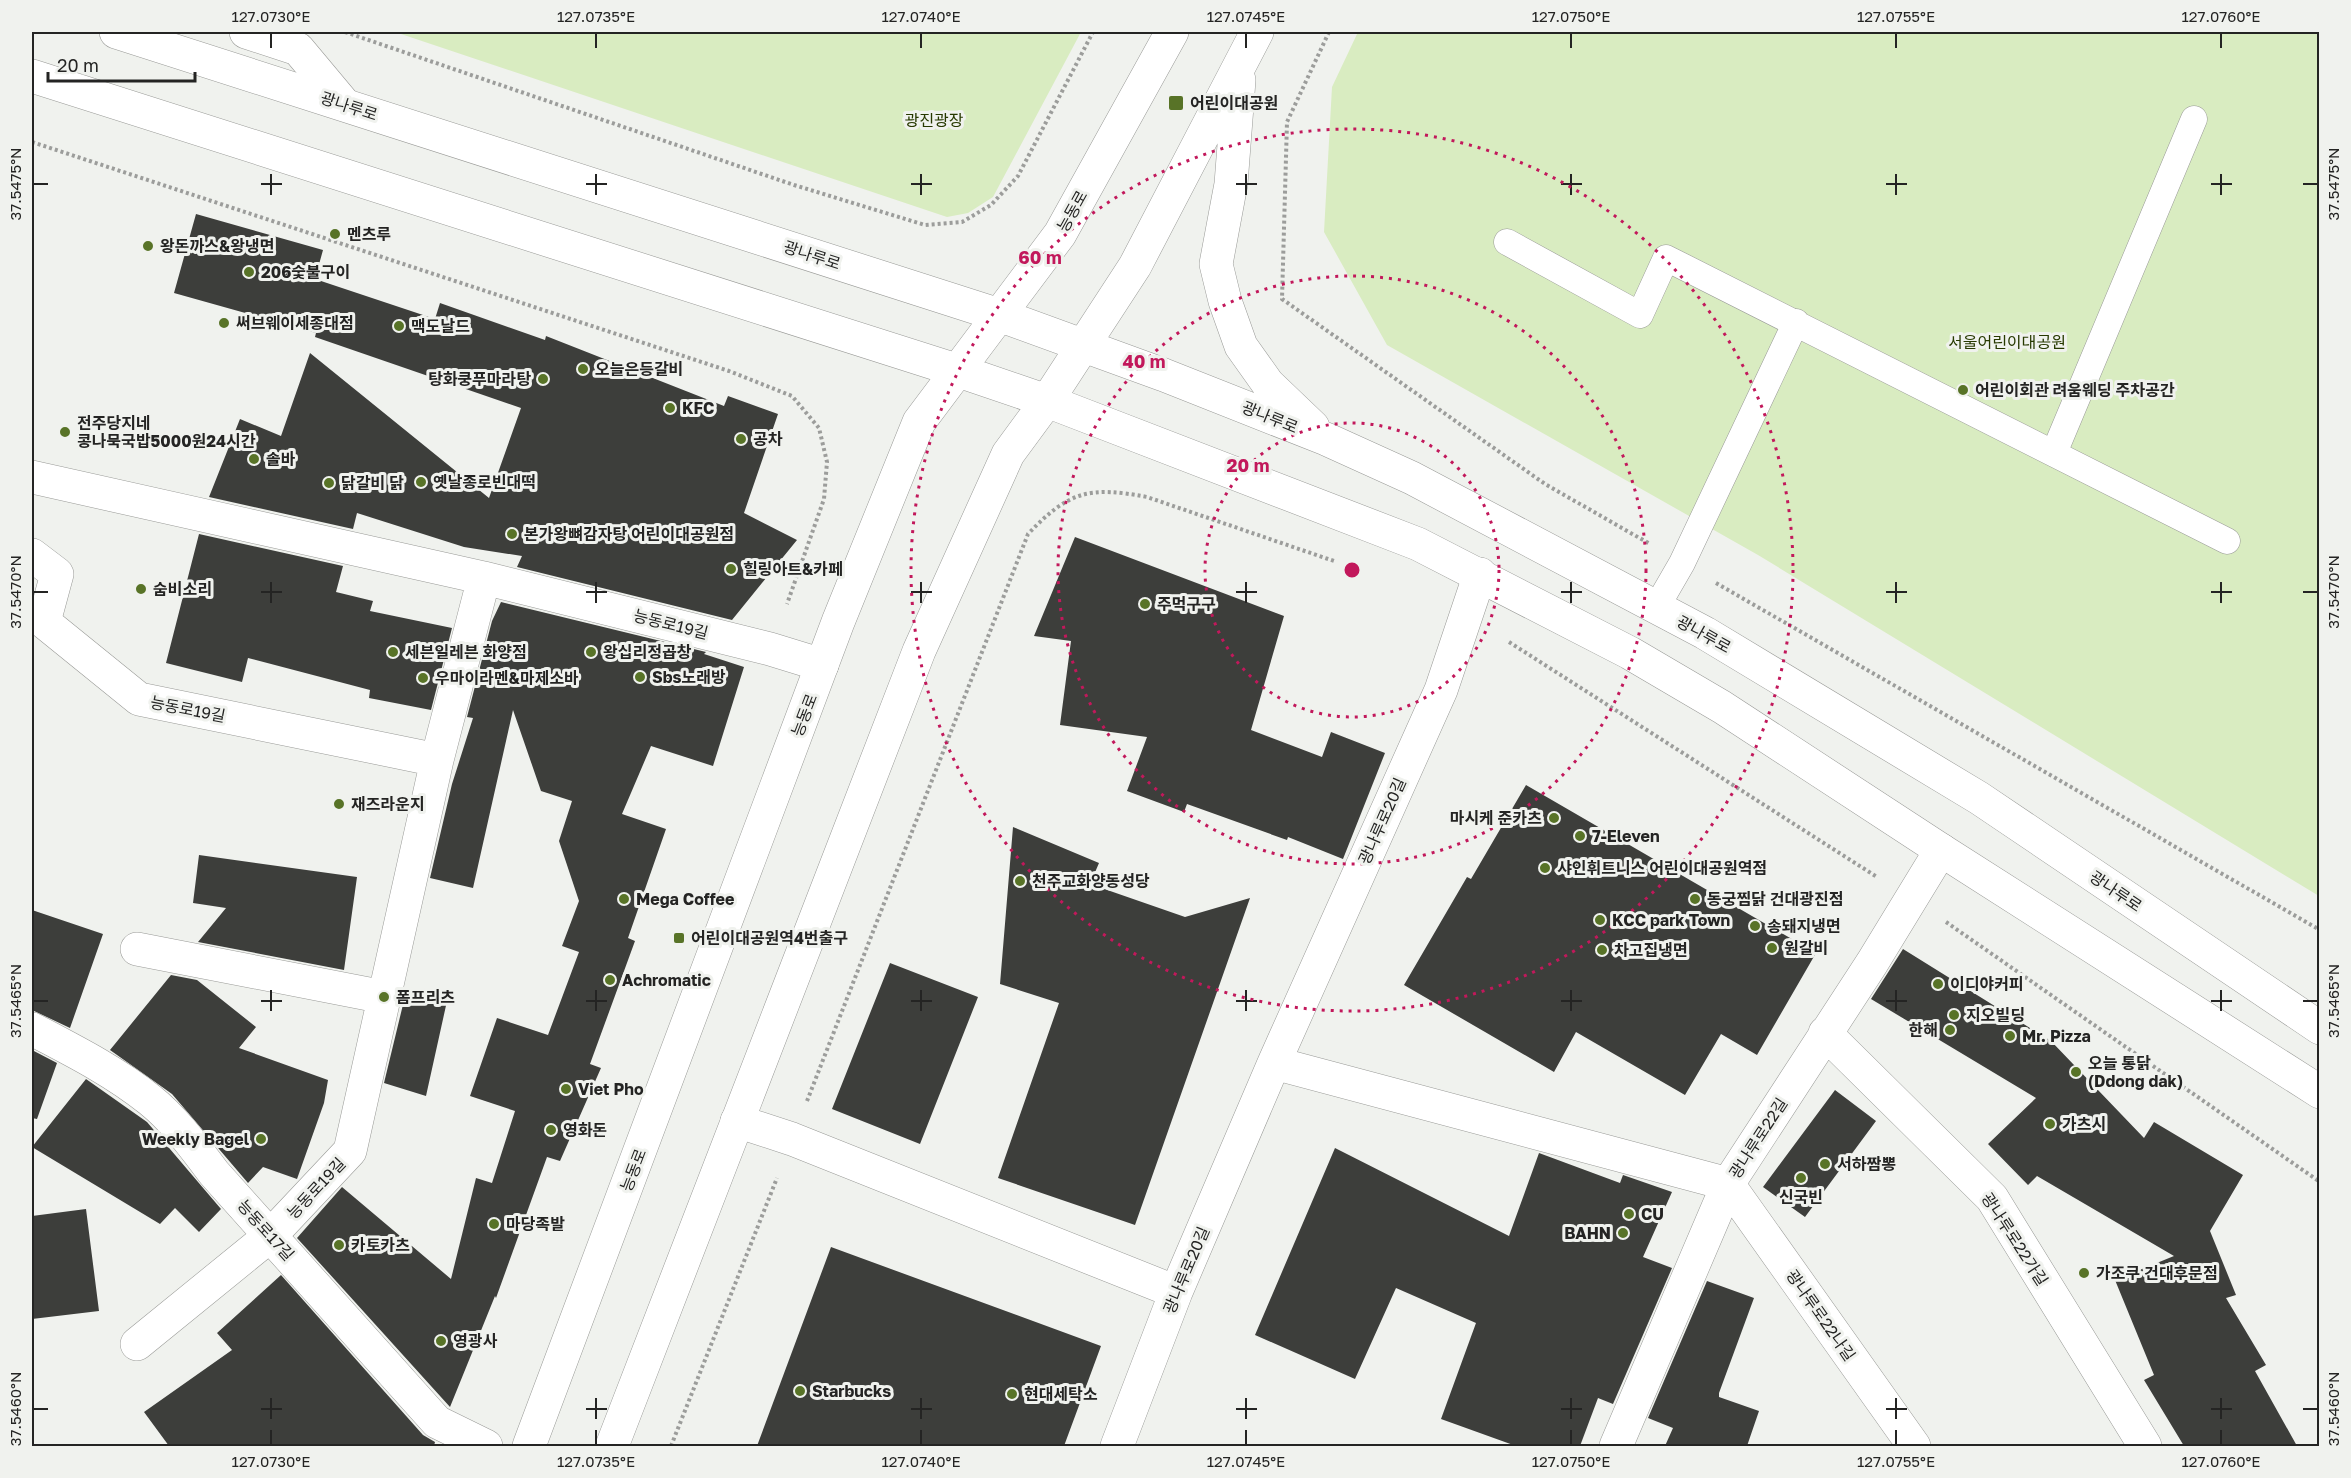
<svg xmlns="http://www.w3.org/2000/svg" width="2351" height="1478" font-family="'Golos Text','Noto Sans KR',sans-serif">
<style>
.green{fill:#d9ecc1}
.building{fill:#3d3e3b}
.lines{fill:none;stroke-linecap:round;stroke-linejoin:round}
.service-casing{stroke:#999a97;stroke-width:27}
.minor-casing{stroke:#999a97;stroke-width:34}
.secondary-casing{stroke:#999a97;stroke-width:34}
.path{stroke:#9c9d9b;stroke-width:4;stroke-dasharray:3 3;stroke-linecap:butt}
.service{stroke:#fff;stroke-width:26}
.minor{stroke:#fff;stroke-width:33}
.secondary{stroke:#fff;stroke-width:33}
.ticks{fill:none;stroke:#242423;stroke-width:2}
.ring{fill:none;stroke:#c2185b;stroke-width:3;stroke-dasharray:3 6}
.poi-dot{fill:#587327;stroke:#f0f2ee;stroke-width:2}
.labels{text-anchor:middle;stroke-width:6;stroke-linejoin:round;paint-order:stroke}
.poi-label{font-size:16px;font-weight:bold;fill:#242423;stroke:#f0f2ee;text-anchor:start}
.street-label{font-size:16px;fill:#242423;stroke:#f0f2ee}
.park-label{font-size:16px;fill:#273900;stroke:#f0f2ee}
.centre{fill:#c2185b;stroke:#f0f2ee;stroke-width:3}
.ring-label{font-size:18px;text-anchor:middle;font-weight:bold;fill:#c2185b;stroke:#f0f2ee;stroke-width:6;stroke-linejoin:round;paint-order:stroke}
.neatline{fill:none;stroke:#242423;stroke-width:2}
.ticks-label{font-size:15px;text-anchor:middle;fill:#242423}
</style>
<rect width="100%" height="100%" fill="#f0f2ee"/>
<!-- green -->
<path class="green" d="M395,32H1081L993,197L968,213L947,217Z
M1358,32H2319V896L1758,555L1387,345L1324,232L1332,87Z"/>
<!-- building -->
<path class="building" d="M196,214L323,250L315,279L435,319L440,303L545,340L546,336L724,406L728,396L778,414L744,513L797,540L732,620L517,567L522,556L464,547L357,513L353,529L209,497L240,419L281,436L310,353L489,498L521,408L315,337L316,333L174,293Z
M199,534L343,566L336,592L373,601L370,611L452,628L431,710L369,698L370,690L248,658L242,682L166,663Z
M1075,537L1284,616L1251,730L1322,757L1331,732L1385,753L1343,859L1288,837L1287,840L1187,804L1184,812L1127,791L1147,737L1060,725L1071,641L1034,636Z
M501,602L706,652L704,654L744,667L713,766L651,746L622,814L666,829L628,938L635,941L590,1064L601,1068L560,1161L547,1157L496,1298L495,1296L450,1407L297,1238L342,1187L451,1279L476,1178L492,1183L515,1111L470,1096L497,1018L548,1035L579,952L562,946L579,901L559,841L572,801L541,791L513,710L473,888L430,878L452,784L473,718L467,717L492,621Z
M1526,785L1816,953L1757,1055L1721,1034L1685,1095L1576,1032L1554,1072L1404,985L1467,877L1471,879Z
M1013,827L1099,863L1090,884L1185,917L1250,898L1135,1225L998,1178L1059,1003L1000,984Z
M199,855L357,877L344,970L198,942L226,908L193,903Z
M32,910L103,934L70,1028L32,1010Z
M1903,949L2051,1041L2144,1138L2154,1122L2243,1175L2210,1231L2236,1295L2226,1298L2266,1365L2255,1371L2297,1446H2184L2144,1380L2154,1375L2115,1280L2174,1256L2037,1176L2028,1185L1988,1144L2036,1098L1871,999Z
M890,963L978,997L920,1144L832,1109Z
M171,975L197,980L256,1027L239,1048L328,1080L324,1103L297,1179L263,1167L248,1183L172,1094L110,1050Z
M407,988L447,1001L426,1096L384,1083Z
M32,1050L57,1063L37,1119L32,1118Z
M86,1079L147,1122L221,1209L199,1232L175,1208L160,1224L32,1147Z
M1835,1090L1876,1121L1805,1217L1763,1187Z
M1335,1148L1509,1236L1539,1153L1620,1183L1623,1175L1672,1192L1643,1257L1672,1268L1613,1404L1598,1398L1580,1446H1516L1441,1419L1476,1323L1396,1288L1355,1379L1255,1335Z
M86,1209L99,1311L32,1319V1216Z
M831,1247L1101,1346L1064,1446H757Z
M281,1275L423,1435L435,1442L434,1446H169L144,1412L232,1350L217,1333Z
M1707,1281L1754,1298L1719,1393V1397L1759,1411L1747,1446H1665L1673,1428L1648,1418Z"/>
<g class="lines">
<!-- service casing -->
<g class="service-casing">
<path id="service" d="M1507,242L1640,315L1666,258L2227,541
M2054,453L2194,119
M1656,608L1682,563L1796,322"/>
</g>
<!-- minor casing -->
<g class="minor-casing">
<path id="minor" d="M246,32L298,49L344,104
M32,477L484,578L770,649L822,665
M32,555L57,574L44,622L139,699L437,760
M137,949L384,997
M32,1029C72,1050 114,1071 150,1100C175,1120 195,1148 214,1173L437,1422L486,1446
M1825,1033L1992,1198L2145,1446
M1274,1063L1728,1184
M737,1121L792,1139L1176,1292
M1728,1184L1914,1446
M137,1344L271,1235L350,1151L437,760L484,578
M1117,1446L1176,1292L1274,1063L1441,690L1480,574
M1616,1446L1728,1184L1872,963L1941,850"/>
</g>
<!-- secondary casing -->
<g class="secondary-casing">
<path id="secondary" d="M116,32L999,315L1164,375L1326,439L1412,478L1705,633L1979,798L2320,1028
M32,76L959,371L1047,401L1418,544L1630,653L1722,707L1941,850L2320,1092
M1239,80L1231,184L1216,264L1225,301L1241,346L1268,384L1313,427
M529,1446L838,622L919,422L1060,234L1172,32
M612,1446L919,651L1008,454L1047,401L1135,266L1257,32"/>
</g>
<!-- path -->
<path class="path" d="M345,32L794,185L925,225L962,222L991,205L1018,176L1093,32
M1329,32L1287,122L1282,299L1545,484L1650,544
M32,142L729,371L792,396L819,428L827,462L824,499L787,604
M1716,583L2320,930
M1509,642L1877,877
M1946,922L2320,1182
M807,1101L1028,534C1069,491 1089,486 1147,497L1334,561
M671,1446L777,1178"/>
<!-- service -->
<use href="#service" class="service"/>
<!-- minor -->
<use href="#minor" class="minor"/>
<!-- secondary -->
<use href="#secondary" class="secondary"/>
</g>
<!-- ticks -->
<path class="ticks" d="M271,33V48M596,33V48M921,33V48M1246,33V48M1571,33V48M1896,33V48M2221,33V48M271,174V195M596,174V195M921,174V195M1246,174V195M1571,174V195M1896,174V195M2221,174V195M33,184H48M261,184H282M586,184H607M911,184H932M1236,184H1257M1561,184H1582M1886,184H1907M2211,184H2232M2303,184H2318M271,582V603M596,582V603M921,582V603M1246,582V603M1571,582V603M1896,582V603M2221,582V603M33,592H48M261,592H282M586,592H607M911,592H932M1236,592H1257M1561,592H1582M1886,592H1907M2211,592H2232M2303,592H2318M271,990V1011M596,990V1011M921,990V1011M1246,990V1011M1571,990V1011M1896,990V1011M2221,990V1011M33,1001H48M261,1001H282M586,1001H607M911,1001H932M1236,1001H1257M1561,1001H1582M1886,1001H1907M2211,1001H2232M2303,1001H2318M271,1398V1419M596,1398V1419M921,1398V1419M1246,1398V1419M1571,1398V1419M1896,1398V1419M2221,1398V1419M33,1409H48M261,1409H282M586,1409H607M911,1409H932M1236,1409H1257M1561,1409H1582M1886,1409H1907M2211,1409H2232M2303,1409H2318M271,1430V1445M596,1430V1445M921,1430V1445M1246,1430V1445M1571,1430V1445M1896,1430V1445M2221,1430V1445"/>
<!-- distance rings -->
<g class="ring">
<circle cx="1352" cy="570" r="147"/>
<circle cx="1352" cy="570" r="294"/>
<circle cx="1352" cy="570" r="441"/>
</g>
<!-- markers -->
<g class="poi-dot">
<rect x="1168" y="95" width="16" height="16" rx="3"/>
<circle cx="335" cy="234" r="6"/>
<circle cx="148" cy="246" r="6"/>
<circle cx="249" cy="272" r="6"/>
<circle cx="224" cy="323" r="6"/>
<circle cx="399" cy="326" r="6"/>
<circle cx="583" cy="369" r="6"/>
<circle cx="543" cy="379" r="6"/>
<circle cx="1963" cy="390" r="6"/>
<circle cx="670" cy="408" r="6"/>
<circle cx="65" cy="432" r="6"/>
<circle cx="741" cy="439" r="6"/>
<circle cx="254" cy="459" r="6"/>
<circle cx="421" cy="482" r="6"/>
<circle cx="329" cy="483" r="6"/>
<circle cx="512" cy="534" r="6"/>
<circle cx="731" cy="569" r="6"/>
<circle cx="141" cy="589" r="6"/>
<circle cx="1145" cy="604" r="6"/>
<circle cx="393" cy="652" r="6"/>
<circle cx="591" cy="652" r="6"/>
<circle cx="640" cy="677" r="6"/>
<circle cx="423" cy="678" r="6"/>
<circle cx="339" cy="804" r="6"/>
<circle cx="1554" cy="818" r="6"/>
<circle cx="1580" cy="836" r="6"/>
<circle cx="1545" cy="868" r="6"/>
<circle cx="1020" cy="881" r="6"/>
<circle cx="624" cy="899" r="6"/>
<circle cx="1695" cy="899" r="6"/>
<circle cx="1600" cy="920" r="6"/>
<circle cx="1755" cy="926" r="6"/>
<rect x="673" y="932" width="12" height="12" rx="3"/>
<circle cx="1772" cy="948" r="6"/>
<circle cx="1602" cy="950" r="6"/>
<circle cx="610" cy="980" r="6"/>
<circle cx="1938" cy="984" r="6"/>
<circle cx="384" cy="997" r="6"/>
<circle cx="1954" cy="1015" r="6"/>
<circle cx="1950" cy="1030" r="6"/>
<circle cx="2010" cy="1036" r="6"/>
<circle cx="2076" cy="1072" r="6"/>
<circle cx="566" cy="1089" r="6"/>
<circle cx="2050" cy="1124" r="6"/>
<circle cx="551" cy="1130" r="6"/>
<circle cx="261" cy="1139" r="6"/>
<circle cx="1825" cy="1164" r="6"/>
<circle cx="1801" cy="1178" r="6"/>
<circle cx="1629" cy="1214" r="6"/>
<circle cx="494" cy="1224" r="6"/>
<circle cx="1623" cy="1233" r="6"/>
<circle cx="339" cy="1245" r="6"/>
<circle cx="2084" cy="1273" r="6"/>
<circle cx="441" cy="1341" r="6"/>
<circle cx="800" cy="1391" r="6"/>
<circle cx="1012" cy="1394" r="6"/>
</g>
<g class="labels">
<!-- poi labels -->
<g class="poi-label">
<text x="1190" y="109">어린이대공원</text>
<text x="347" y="240">멘츠루</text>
<text x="160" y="252">왕돈까스&amp;왕냉면</text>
<text x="261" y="278">206숯불구이</text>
<text x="236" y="329">써브웨이세종대점</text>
<text x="411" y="332">맥도날드</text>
<text x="595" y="375">오늘은등갈비</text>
<text x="531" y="385" text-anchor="end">탕화쿵푸마라탕</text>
<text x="1975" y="396">어린이회관 려움웨딩 주차공간</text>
<text x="682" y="414">KFC</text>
<text x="77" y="429">전주당지네<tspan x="77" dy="18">콩나묵국밥5000원24시간</tspan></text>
<text x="753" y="445">공차</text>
<text x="266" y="465">솔바</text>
<text x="433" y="488">옛날종로빈대떡</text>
<text x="341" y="489">닭갈비 닭</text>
<text x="524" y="540">본가왕뼈감자탕 어린이대공원점</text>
<text x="743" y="575">힐링아트&amp;카페</text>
<text x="153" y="595">숨비소리</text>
<text x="1157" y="610">주먹구구</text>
<text x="405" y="658">세븐일레븐 화양점</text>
<text x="603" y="658">왕십리정곱창</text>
<text x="652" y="683">Sbs노래방</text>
<text x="435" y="684">우마이라멘&amp;마제소바</text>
<text x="351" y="810">재즈라운지</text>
<text x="1542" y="824" text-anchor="end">마시케 준카츠</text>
<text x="1592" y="842">7-Eleven</text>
<text x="1557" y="874">샤인휘트니스 어린이대공원역점</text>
<text x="1032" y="887">천주교화양동성당</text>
<text x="636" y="905">Mega Coffee</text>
<text x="1707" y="905">동궁찜닭 건대광진점</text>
<text x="1612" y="926">KCC park Town</text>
<text x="1767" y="932">송돼지냉면</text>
<text x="691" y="944">어린이대공원역4번출구</text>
<text x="1784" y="954">원갈비</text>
<text x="1614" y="956">차고집냉면</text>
<text x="622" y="986">Achromatic</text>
<text x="1950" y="990">이디야커피</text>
<text x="396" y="1003">폼프리츠</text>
<text x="1966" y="1021">지오빌딩</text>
<text x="1938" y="1036" text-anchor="end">한해</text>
<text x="2022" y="1042">Mr. Pizza</text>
<text x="2088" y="1069">오늘 통닭<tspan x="2088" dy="18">(Ddong dak)</tspan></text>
<text x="578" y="1095">Viet Pho</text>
<text x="2062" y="1130">가츠시</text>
<text x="563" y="1136">영화돈</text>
<text x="249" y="1145" text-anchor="end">Weekly Bagel</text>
<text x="1837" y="1170">서하짬뽕</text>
<text x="1801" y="1203" text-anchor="middle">신국빈</text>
<text x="1641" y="1220">CU</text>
<text x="506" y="1230">마당족발</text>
<text x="1611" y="1239" text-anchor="end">BAHN</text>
<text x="351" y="1251">카토카츠</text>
<text x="2096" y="1279">가조쿠 건대후문점</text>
<text x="453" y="1347">영광사</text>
<text x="812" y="1397">Starbucks</text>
<text x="1024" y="1400">현대세탁소</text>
</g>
<!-- street labels -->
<g class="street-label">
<text transform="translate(349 106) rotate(18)" y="6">광나루로</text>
<text transform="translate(1072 211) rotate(-61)" y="6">능동로</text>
<text transform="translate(812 255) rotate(18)" y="6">광나루로</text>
<text transform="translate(1270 417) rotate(22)" y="6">광나루로</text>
<text transform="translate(671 624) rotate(14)" y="6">능동로19길</text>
<text transform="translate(1704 634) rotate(29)" y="6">광나루로</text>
<text transform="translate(188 709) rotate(11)" y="6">능동로19길</text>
<text transform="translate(804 715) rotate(-69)" y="6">능동로</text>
<text transform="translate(1382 821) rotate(-66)" y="6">광나루로20길</text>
<text transform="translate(2116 891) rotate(34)" y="6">광나루로</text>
<text transform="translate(1758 1138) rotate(-57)" y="6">광나루로22길</text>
<text transform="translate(633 1170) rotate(-69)" y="6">능동로</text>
<text transform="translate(316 1188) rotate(-47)" y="6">능동로19길</text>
<text transform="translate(266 1230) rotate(48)" y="6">능동로17길</text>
<text transform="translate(2015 1239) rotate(57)" y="6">광나루로22가길</text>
<text transform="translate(1186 1270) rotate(-67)" y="6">광나루로20길</text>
<text transform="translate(1821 1315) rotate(55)" y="6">광나루로22나길</text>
</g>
<!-- park labels -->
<g class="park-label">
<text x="934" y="126">광진광장</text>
<text x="2007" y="348">서울어린이대공원</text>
</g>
</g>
<circle cx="1352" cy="570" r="9" class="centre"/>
<g class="ring-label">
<text x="1040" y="264">60 m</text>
<text x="1144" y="368">40 m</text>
<text x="1248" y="472">20 m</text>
</g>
<!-- border -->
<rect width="2351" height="1478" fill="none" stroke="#f0f2ee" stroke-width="66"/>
<!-- scale -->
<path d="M48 72v9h147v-9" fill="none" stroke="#242423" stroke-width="3"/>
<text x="57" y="72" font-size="18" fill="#242423" stroke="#f0f2ee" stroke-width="4.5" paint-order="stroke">20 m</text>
<rect x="33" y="33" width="2285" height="1412" class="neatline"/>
<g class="ticks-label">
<text x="271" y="22">127.0730°E</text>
<text x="596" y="22">127.0735°E</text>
<text x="921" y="22">127.0740°E</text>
<text x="1246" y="22">127.0745°E</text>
<text x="1571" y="22">127.0750°E</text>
<text x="1896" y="22">127.0755°E</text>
<text x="2221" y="22">127.0760°E</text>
<text transform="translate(16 184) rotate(-90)" y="5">37.5475°N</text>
<text transform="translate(2334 184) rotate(-90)" y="5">37.5475°N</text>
<text transform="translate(16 592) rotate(-90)" y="5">37.5470°N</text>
<text transform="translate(2334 592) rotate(-90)" y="5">37.5470°N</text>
<text transform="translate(16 1001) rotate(-90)" y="5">37.5465°N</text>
<text transform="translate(2334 1001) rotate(-90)" y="5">37.5465°N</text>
<text transform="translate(16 1409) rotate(-90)" y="5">37.5460°N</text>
<text transform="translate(2334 1409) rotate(-90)" y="5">37.5460°N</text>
<text x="271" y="1467">127.0730°E</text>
<text x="596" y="1467">127.0735°E</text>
<text x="921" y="1467">127.0740°E</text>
<text x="1246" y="1467">127.0745°E</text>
<text x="1571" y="1467">127.0750°E</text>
<text x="1896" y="1467">127.0755°E</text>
<text x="2221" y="1467">127.0760°E</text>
</g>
</svg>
